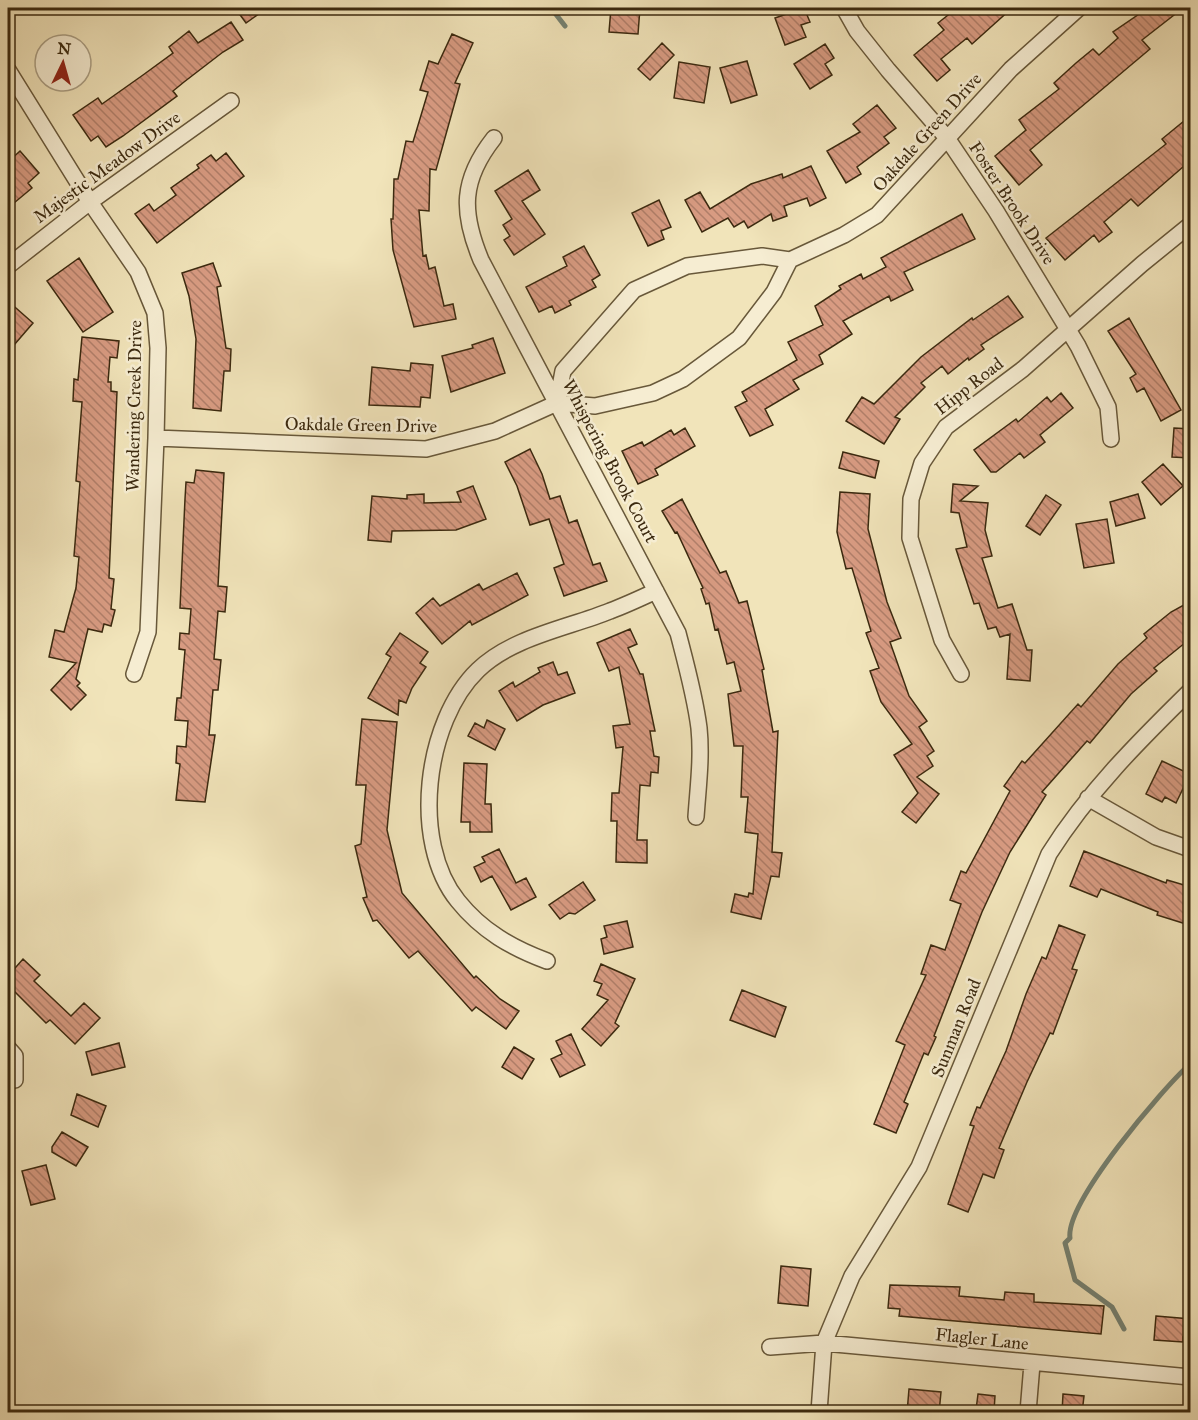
<svg xmlns="http://www.w3.org/2000/svg" width="1198" height="1420" font-family="'IM FELL Great Primer',serif">
<style>
.lines{fill:none;stroke-linecap:round;stroke-linejoin:round}
.stream{stroke:#758273;stroke-width:5}
.building{fill:url(#building-back-hatch);stroke:#3b290f;stroke-width:1.5}
.street-casing{stroke:#68583a;stroke-width:18}
.street{stroke:#f6edd2;stroke-width:15}
.labels{text-anchor:middle;stroke-width:5;stroke-linejoin:round;paint-order:stroke}
.street-label{font-size:18px;fill:#3b290f;stroke:#f6edd2}
</style>
<defs>
<pattern id="building-back-hatch" width="6" height="6" patternUnits="userSpaceOnUse" patternTransform="scale(1.5)"><rect width="6" height="6" fill="#d89b82"/><path d="M-1 5l2 2M0 0l6 6M5-1l2 2" fill="none" stroke="#b07e69"/></pattern>
</defs>
<rect width="100%" height="100%" fill="#f1e4ba"/>
<filter id="stains"><feTurbulence type="fractalNoise" baseFrequency=".00333" numOctaves="4"/><feColorMatrix values="0 0 0 0 .2 0 0 0 0 .09 0 0 0 0 .02 0 0 0 .5 -.17"/></filter>
<radialGradient id="worn" r=".72"><stop offset=".6" stop-color="#630" stop-opacity="0"/><stop offset="1" stop-color="#630" stop-opacity=".3"/></radialGradient>
<g class="lines">
<!-- stream -->
<path class="stream" d="M551,8L565,26
M1124,1329L1112,1307L1075,1280L1065,1243L1070,1238C1065,1203 1162,1089 1190,1064"/>
</g>
<!-- building -->
<path class="building" d="M235,8H267L246,23Z
M611,8H640L638,34L609,32Z
M804,8L810,22L801,25L806,37L785,45L775,18Z
M957,8H1012L972,44L967,38L941,59L950,70L937,81L914,55L944,30L938,23Z
M1148,8H1183L1142,40L1150,49L1030,150L1042,165L1019,185L995,156L1026,130L1019,120L1059,89L1054,83L1076,63L1093,49L1099,55L1118,38L1113,32Z
M231,22L243,40L223,52L184,82L173,91L177,96L123,136L106,147L98,136L91,141L73,115L98,98L102,104L143,75L173,53L169,47L189,31L198,43Z
M452,34L473,43L455,83L460,84L436,170L430,169L429,211L419,210L423,256L426,255L429,269L435,267L444,306L453,304L456,319L414,327L393,250L391,219H393L394,179H398L406,141L413,142L428,92L420,90L429,61L438,64Z
M662,43L674,55L650,80L638,69Z
M825,44L834,58L825,64L832,75L810,89L794,64Z
M747,61L757,95L731,103L720,68Z
M679,62L710,67L704,103L674,98Z
M877,105L896,128L884,137L889,143L857,167L861,174L846,183L827,151L860,132L853,124Z
M1184,121L1191,129V160L1138,206L1131,199L1104,222L1112,232L1099,242L1094,235L1065,260L1046,238L1166,144L1162,139Z
M20,151L39,173L28,183L32,188L8,208V162Z
M226,153L244,176L157,243L135,214L149,204L154,211L176,195L171,188L199,168L197,165L211,155L216,161Z
M811,166L826,198L810,206L807,198L784,206L787,216L773,221L771,214L748,228L744,221L734,227L728,218L702,232L685,200L700,192L710,209L751,184L782,174L783,178Z
M528,170L540,190L522,201L545,234L514,255L504,240L510,236L503,225L512,219L495,191Z
M659,200L671,227L661,231L664,239L648,246L632,213Z
M962,214L975,239L904,272L913,290L891,301L889,296L843,321L852,334L819,355L823,364L793,380L799,389L765,409L773,425L750,436L735,407L747,401L742,392L797,360L788,342L823,325L815,306L841,289L839,286L861,274L863,279L886,267L881,258Z
M584,246L600,275L592,280L596,287L569,301L571,305L555,313L552,306L539,312L526,287L567,266L563,257Z
M79,258L113,312L83,332L47,281Z
M213,263L221,286L217,287L226,348L231,349L230,371H224L221,411L193,408L196,339L189,296L182,273Z
M1008,296L1023,317L981,345L984,349L969,360L968,358L948,374L942,366L921,383L925,387L895,417L900,419L884,444L846,421L862,397L874,404L921,357L972,318L973,320Z
M8,301L33,323L8,352Z
M1129,318L1181,410L1161,421L1144,388L1137,392L1130,378L1136,374L1108,331Z
M82,337L119,341L117,358L110,357L108,382H111V391L117,392L109,578L114,579L111,609L115,610L111,626L104,624L102,632L88,629L76,679L80,683L77,686L86,695L71,710L51,690L76,663L49,657L55,630L64,632L76,588L79,557L74,556L80,482L76,481L82,402L73,401L74,379L78,380Z
M493,338L505,373L451,392L442,356L473,348L472,345Z
M411,363L433,365L430,398L421,397L420,407L369,405L372,367L410,371Z
M1061,393L1073,408L1040,435L1045,442L1024,458L1020,453L996,472H991L974,450L1016,419L1018,422L1047,397L1051,402Z
M685,428L695,446L655,469L658,475L638,484L622,451L642,442L644,446L671,430L674,435Z
M1174,428L1191,429V458L1172,457Z
M530,449L542,474L550,499L560,496L569,523L577,520L593,565L600,563L607,581L564,596L554,568L564,564L549,519L530,525L517,486L505,462Z
M843,452L879,461L875,478L839,468Z
M1163,464L1183,486L1161,505L1142,482Z
M196,470L224,473L218,586L227,587L225,612L218,611L214,659L221,660L218,690H213L209,735H215L205,802L176,800L180,764L176,763L177,746L186,747L188,721L175,720L177,698H181L185,650L179,649L180,633L189,634L191,609L180,608L185,499L186,482L194,483Z
M953,484L978,486L960,501L988,503L985,530L992,556L982,558L998,608L1012,604L1027,650H1032L1030,681L1007,679L1010,634L1000,637L996,627L988,629L979,603L974,604L956,549L967,547L959,513L951,512Z
M473,486L486,519L456,530L392,531L391,542L368,540L372,496L407,499V495L424,494V503L461,502L457,492Z
M840,492L870,494L868,529L887,602L901,638L890,642L909,696L927,721L919,727L934,751L927,756L933,766L917,777L939,794L916,823L902,812L918,793L894,755L912,744L881,702L870,671L879,668L866,633L871,631L852,568L846,569L837,532Z
M1138,494L1145,518L1116,526L1110,502Z
M1046,495L1061,505L1040,535L1026,526Z
M682,499L720,573L726,571L739,603L747,601L764,669L762,670L773,732L778,731L772,852L782,853L779,877L771,876L761,919L731,912L735,894L748,897L749,893L753,894L758,834L745,832L748,797H741L743,746H734L728,694L741,691L734,662L727,664L718,629L715,630L709,603L706,604L701,589L703,588L677,532L675,533L662,511Z
M1107,519L1114,563L1084,568L1076,524Z
M517,573L528,595L472,625L470,621L442,644L416,613L433,598L440,606L479,584L483,590Z
M1191,601V638L1154,668L1157,671L1131,694L1090,743L1087,741L1042,792L1046,795L1010,852L982,912L934,1036L936,1037L928,1055L924,1053L904,1102L908,1104L896,1133L874,1124L905,1045L896,1041L926,975L921,974L931,945L945,950L961,904L950,900L961,871L966,873L1010,791L1004,786L1022,761L1025,763L1078,704L1081,707L1118,664L1147,638L1144,634L1171,612Z
M630,629L637,644L628,648L640,674H643L655,731H650L654,756L659,757L658,773L651,772L650,786L640,785L637,840H647V863L616,862L617,821H611L612,793H619L623,747L616,748L613,726L630,724L619,667L609,671L597,643Z
M400,633L428,652L420,663L426,667L412,688L406,703L399,700L398,715L368,698L391,657L386,654Z
M553,662L558,675L567,672L575,693L543,705L517,721L499,691L513,682L515,687L540,672L538,668Z
M362,719L397,722L387,830L402,893L474,978L476,976L500,999L519,1011L506,1029L476,1007L472,1011L418,951L409,958L377,920L373,921L363,898L367,897L355,846L361,844L366,785H356Z
M487,720L505,729L495,750L468,736L475,723L484,728Z
M1162,761L1190,774L1176,803L1165,797L1162,802L1146,794Z
M464,763L487,764L485,804H491L492,832H470V822H461Z
M499,849L516,883L526,878L536,897L511,910L492,876L481,882L474,867L485,862L482,857Z
M1084,851L1166,883L1167,880L1191,887V908L1186,924L1157,915L1158,912L1101,889L1097,897L1070,886Z
M583,882L595,900L575,914L569,913L560,919L549,905Z
M627,921L633,947L604,954L601,939L607,937L604,926Z
M1059,925L1085,935L1072,969L1077,970L1053,1034L1050,1033L1027,1082L999,1148L1004,1150L994,1178L983,1174L968,1212L948,1204L974,1126L970,1125L977,1107L980,1108L1006,1051L1026,994L1042,957L1046,959Z
M23,959L40,975L34,981L71,1016L84,1003L100,1018L75,1044L50,1020L46,1023L8,985V976Z
M601,964L635,979L615,1023L619,1026L601,1046L582,1029L608,1000L597,995L602,984L594,981Z
M742,990L786,1007L775,1037L730,1020Z
M571,1034L585,1065L560,1077L551,1059L562,1054L556,1041Z
M119,1043L125,1067L92,1075L86,1052Z
M514,1047L534,1059L522,1079L502,1067Z
M77,1094L106,1106L98,1127L71,1115Z
M62,1132L88,1147L76,1166L52,1152V1147Z
M46,1165L55,1199L31,1205L22,1171Z
M781,1266L811,1269L808,1306L778,1303Z
M890,1285L960,1287L959,1296L1004,1300L1005,1292L1034,1294V1302L1104,1306L1101,1334L899,1316L900,1309L888,1308Z
M1156,1316L1191,1319V1338L1183,1337V1342L1154,1340Z
M909,1389L941,1392L939,1413H907Z
M978,1394L995,1396L994,1411L976,1410Z
M1063,1394L1084,1396L1082,1413H1062Z"/>
<g class="lines">
<!-- street casing -->
<g class="street-casing">
<path id="street" d="M844,8L857,31L888,70L947,138L996,211L1078,346L1108,407L1111,439
M8,70L90,202L138,272L155,313L158,348L156,438L148,632L134,674
M494,138C461,180 461,212 481,260L678,633C686,664 695,696 699,728C702,758 698,787 696,817
M8,266L90,202L231,101
M557,403L563,371L634,290L687,266L762,256L790,260L844,235L877,215L1011,69L1079,8
M156,438L426,449L495,431L557,403L595,406L653,393L683,379L739,338L774,292L790,260
M961,674L942,640L910,538L911,499L922,463L946,427L1023,369L1142,264L1190,225
M1088,798L1156,837L1190,849
M547,961C512,948 482,931 458,901C410,842 425,721 478,670C512,637 568,628 610,611C626,605 641,598 656,591
M8,1048L15,1056V1080
M770,1347L824,1343L1190,1377
M819,1412L824,1343L852,1276L919,1167L1049,854C1088,792 1138,742 1190,691
M1028,1412L1032,1364"/>
</g>
<!-- street -->
<use href="#street" class="street"/>
</g>
<g class="labels">
<!-- street labels -->
<g class="street-label">
<text transform="translate(927 132) rotate(-48)" y="6">Oakdale Green Drive</text>
<text transform="translate(107 167) rotate(-36)" y="6">Majestic Meadow Drive</text>
<text transform="translate(1012 203) rotate(57)" y="6">Foster Brook Drive</text>
<text transform="translate(969 386) rotate(-38)" y="6">Hipp Road</text>
<text transform="translate(134 406) rotate(-89)" y="6">Wandering Creek Drive</text>
<text transform="translate(361 425) rotate(1)" y="6">Oakdale Green Drive</text>
<text transform="translate(610 461) rotate(62)" y="6">Whispering Brook Court</text>
<text transform="translate(956 1028) rotate(-68)" y="6">Sunman Road</text>
<text transform="translate(982 1339) rotate(6)" y="6">Flagler Lane</text>
</g>
</g>
<!-- margin -->
<rect width="1198" height="1420" fill="none" stroke="#f1e4ba" stroke-width="30"/>
<rect x="9" y="9" width="1180" height="1402" fill="none" stroke="#3b290f" stroke-width="3"/>
<rect x="15" y="15" width="1168" height="1390" fill="none" stroke="#3b290f" stroke-width="1.5"/>
<!-- north arrow -->
<g transform="translate(63 63) rotate(5)"><circle r="28" fill="#f6edd2" stroke="#ab9f84" stroke-width="1.5"/>
<path d="M0-4.5L10 22L0 15L-10 22Z" fill="#8f2418"/>
<text y="-9" font-size="16" font-weight="bold" text-anchor="middle" fill="#3b290f">N</text>
</g>
<rect width="100%" height="100%" filter="url(#stains)"/>
<rect width="100%" height="100%" fill="url(#worn)"/>
</svg>
